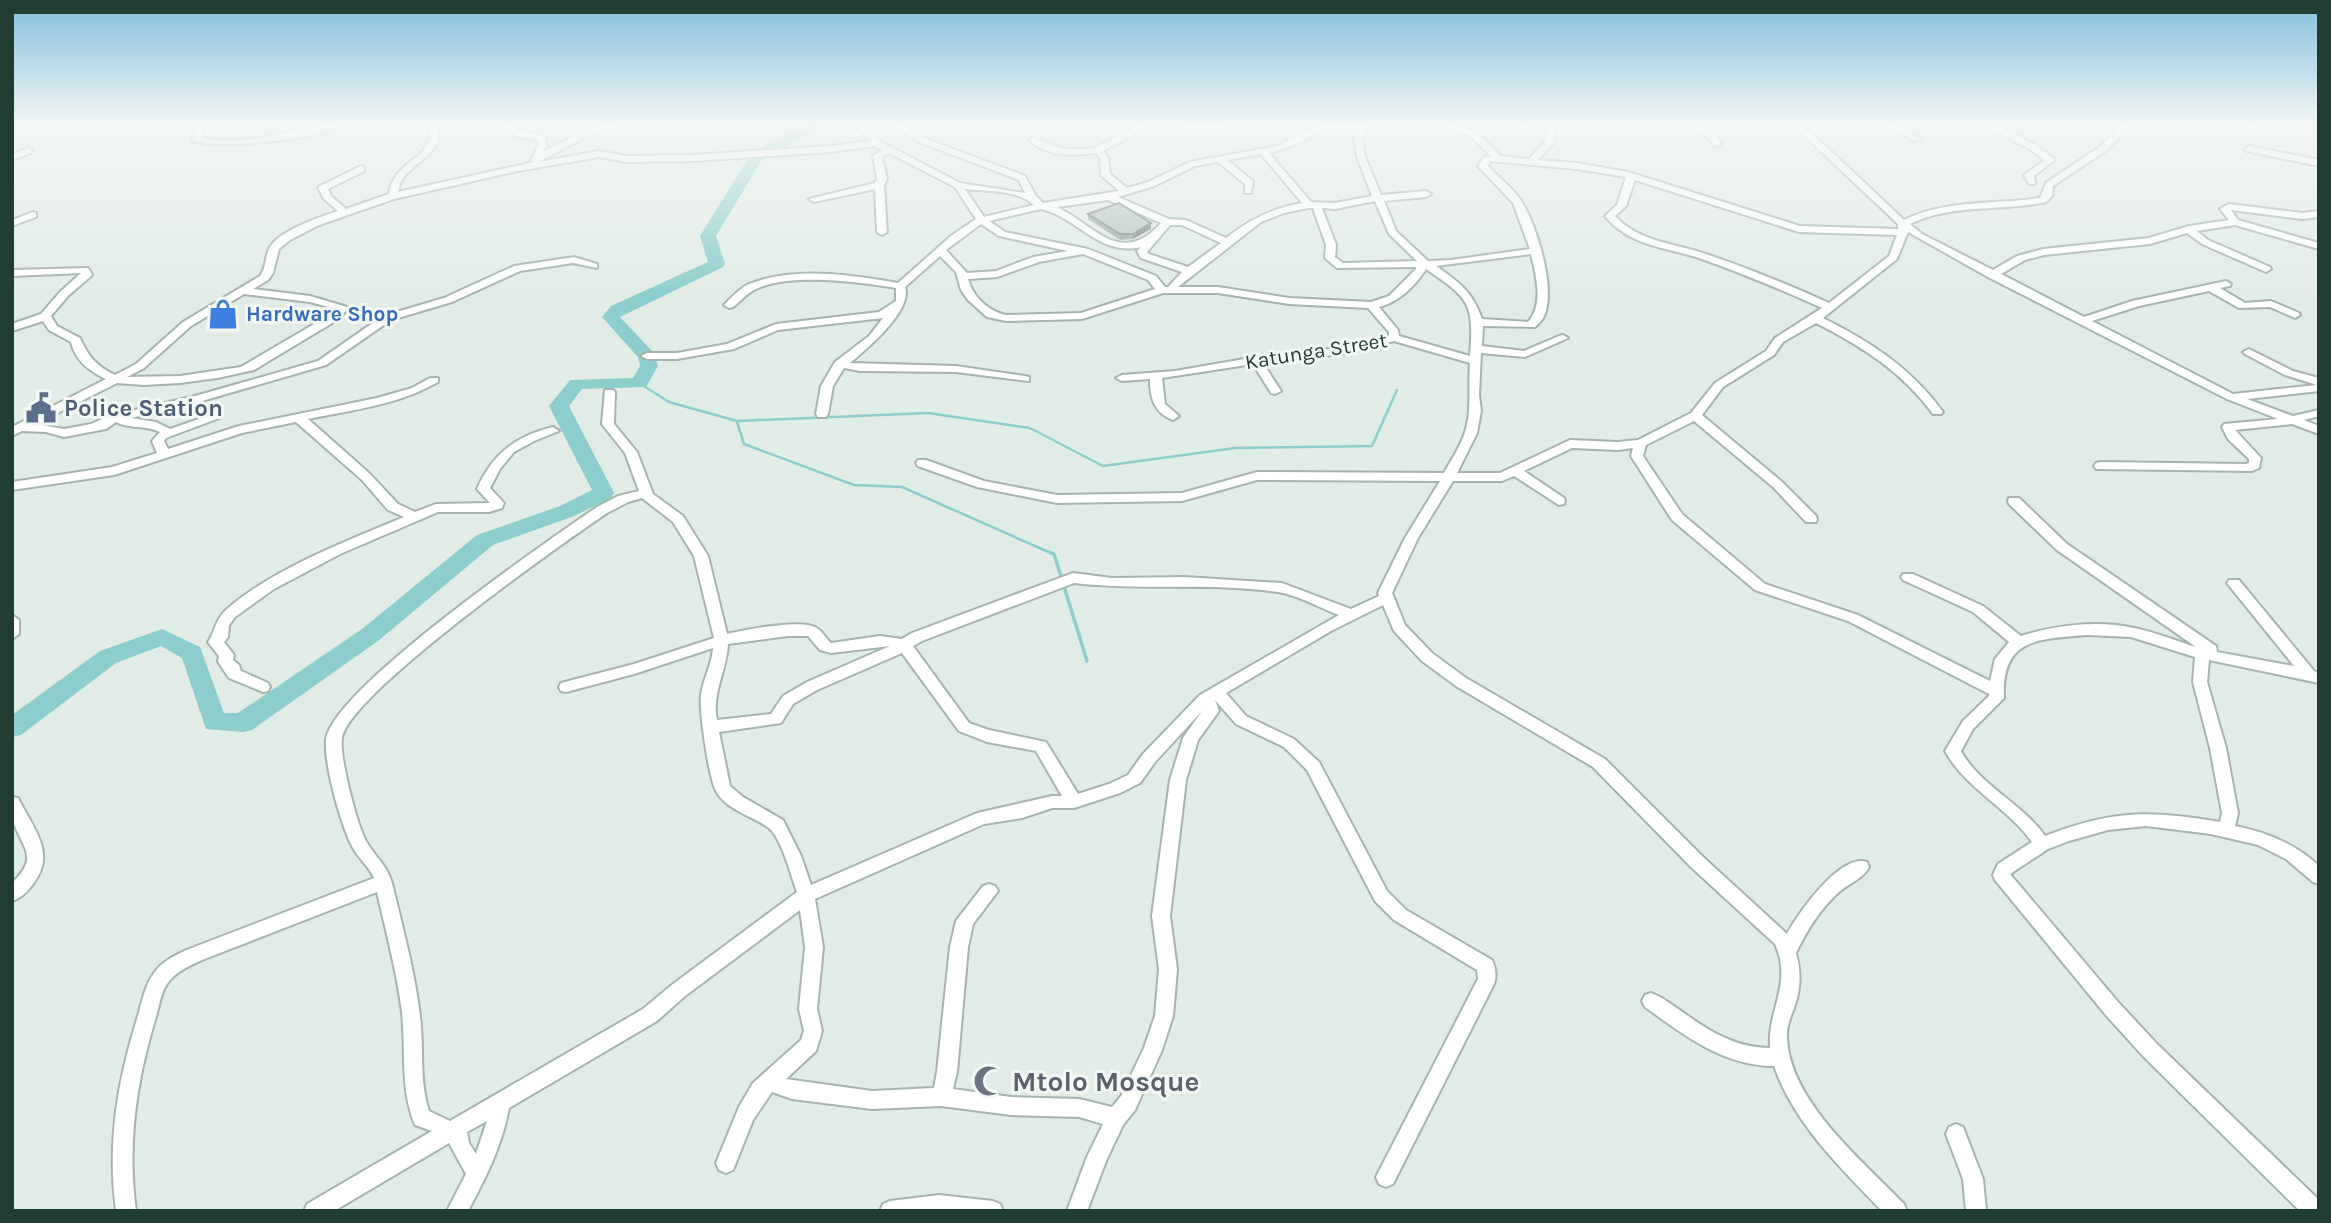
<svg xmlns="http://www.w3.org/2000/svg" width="2331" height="1223" font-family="Karla,sans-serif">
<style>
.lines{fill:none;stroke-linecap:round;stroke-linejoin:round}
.stream-far1{stroke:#8dcecc;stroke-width:2.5}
.stream{stroke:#8dcecc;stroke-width:3.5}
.river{fill:#8dcecc;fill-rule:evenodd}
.minor-casing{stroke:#a5b4ac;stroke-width:4}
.minor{fill:#fff;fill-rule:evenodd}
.wall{fill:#9eaaa3}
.shaded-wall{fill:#818b85}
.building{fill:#b8c6be;stroke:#818b85;stroke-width:2}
.labels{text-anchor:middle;stroke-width:6;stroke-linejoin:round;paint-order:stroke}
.far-shop-label{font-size:21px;font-weight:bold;fill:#366cbe;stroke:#f3f8f4;text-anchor:start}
.far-street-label{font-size:21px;fill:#233c31;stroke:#f3f8f4}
.service-label{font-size:24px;font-weight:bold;fill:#4e5e75;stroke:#f3f8f4;text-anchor:start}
.near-worship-label{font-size:28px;font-weight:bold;fill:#5b616d;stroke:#f3f8f4;text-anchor:start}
</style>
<rect width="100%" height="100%" fill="#e2ece6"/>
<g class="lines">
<!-- stream-far1 -->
<path class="stream-far1" d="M282,141L366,124
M639,383L669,402L737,421L928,413L1030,428L1103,466L1235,448L1372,446L1397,390
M737,422L744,444L854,485L902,487L1053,554"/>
<!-- stream -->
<path class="stream" d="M1049,552L1054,554L1087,661"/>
<!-- river -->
<path class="river" d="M805,124H819L815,132L763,158L716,236L725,264L723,267L620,317L653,352L658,366L646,387L582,389L569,406L614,493L611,498L574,516L493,545L378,641L252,730L243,732L206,729L182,658L161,646L116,663L21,735L12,737V715L100,651L162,629L200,647L224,713H238L362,629L477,535L560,506L592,490L549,406L570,380L633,378L640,366L638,357L602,317L611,306L708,262L700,236L752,152Z"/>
<!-- minor casing -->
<g class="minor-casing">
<path id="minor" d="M199,124H207L201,137C234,145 271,136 304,129C317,127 329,123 341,124C313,141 225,149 193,141L192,139Z
M429,124H437C447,160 402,161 398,192L534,162L531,160L539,145L538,140L515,136L514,134L518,131L545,136L547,145L544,151C569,139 597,122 626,124L588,136L538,162L599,151L627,156L693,155L831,146L870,141L855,124H863L879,141L960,183L1025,193L1019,180L921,143L893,124H902L927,139L1025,176L1036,196L1043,203L1119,191L1101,175L1100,158L1096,153C1073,156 1047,157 1029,140L1033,137C1059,149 1067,151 1096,148L1142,124H1152L1103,151L1108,158L1110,174L1127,188L1148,182L1190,162L1277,146L1303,132L1320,127V124L1362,126L1364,124H1372L1362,139L1365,157L1381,195L1426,191L1431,194L1426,197L1384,201L1396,231L1428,261L1451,260L1530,249L1513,203L1478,166L1484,157L1491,156L1469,135L1441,126L1440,124H1451L1475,131L1501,156L1529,159L1547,140L1548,124H1556L1555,141L1538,160L1577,163L1628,172L1800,226L1898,229V224L1792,124H1801L1815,136L1904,220C1947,199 1995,205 2040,198L2046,183L2101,146L2123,124H2131L2107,150L2053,186L2052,196L2046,202C2001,212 1953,203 1910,224L1922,234L1993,270L2017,256L2043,249L2149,238L2189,226L2229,220L2220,209L2229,204L2302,213L2319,211V217L2302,219L2231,210L2238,220L2319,243V249L2235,225L2197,231L2208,240L2270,267L2271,269L2266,272L2202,244L2187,233L2150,244L2044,255L2025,260L2001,274L2084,317L2132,301L2226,281L2231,284L2230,286L2220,288L2245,303L2271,301L2299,313L2300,315L2295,318L2270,307L2239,308L2209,291L2139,306L2092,321L2233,394L2317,385L2285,375L2245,354L2243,352L2249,349L2293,371L2319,378V391L2247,399L2293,416L2319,410V416L2304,420L2319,426V434L2292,424L2235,430L2261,458L2259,468L2252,471L2096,469L2094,466L2096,463L2100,462L2246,464L2249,463V459L2228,439L2222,427L2224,424L2278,419L2227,399L1988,277L1908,232L1897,259L1823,318C1871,342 1911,368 1943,412L1941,414H1933C1902,372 1863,347 1816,323L1783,342L1774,355L1723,387L1702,415L1781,481L1816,516L1817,519L1816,522H1806L1773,487L1694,421L1646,445L1643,456L1682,514L1765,584L1858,615L1990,681L1995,659L2009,642L1973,612L1903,580L1901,577L1903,574H1913L1983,606L2021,636C2056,625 2098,620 2134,628C2155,632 2176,641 2196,647L2057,550L2009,504L2008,501L2009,498H2019L2067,544L2216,646L2217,652L2294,666L2227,583L2229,580H2239L2314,671L2319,673V683L2209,660L2207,682L2226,748L2238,813L2235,826C2266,832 2296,844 2319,866V884L2313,882L2286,859L2258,845L2211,834L2146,826L2108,830L2069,841L2048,849L2010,874L2118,1002L2157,1044L2319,1200V1211H2300L2143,1056L2105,1014L1995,880L1993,875L1998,864L2032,842C2007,807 1966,789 1945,751L1963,721L1989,696V694L1848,621L1755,590L1672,520L1631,456L1633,448L1618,450L1572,448L1524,471L1564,498L1565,501L1564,504L1559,505L1514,476L1502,481H1453L1418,538L1392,593L1405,625L1432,653L1466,678L1605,759L1703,857L1787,934C1798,914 1840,853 1867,862L1869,867C1864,878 1848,884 1839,892C1820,909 1807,930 1796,953C1801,971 1801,987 1795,1005C1792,1014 1788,1022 1787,1031C1784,1097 1862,1160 1904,1204L1907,1211H1882C1840,1167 1795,1125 1774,1066C1723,1066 1684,1035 1645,1007L1642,1001L1645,995L1651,993C1663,997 1673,1006 1684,1013C1710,1032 1737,1048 1770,1048C1767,1010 1793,984 1775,944L1691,867L1593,767L1456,686L1422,661L1394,631L1383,605L1331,631L1226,693L1246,716L1294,739L1319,762L1387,891L1406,910L1492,960C1496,969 1497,978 1493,986L1393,1184L1386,1187L1379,1184L1376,1177L1478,979L1477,970L1394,920L1375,901L1307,770L1284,747L1236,724L1215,700L1219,711L1198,740L1186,780L1170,916L1177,969L1173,1016L1162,1050L1135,1110L1123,1125L1106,1161L1087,1211H1067L1087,1157L1103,1124L1079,1117L1011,1115L941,1106L872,1109L792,1099L772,1092L753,1120L733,1170L726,1173L719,1170L716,1163L739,1107L753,1083L801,1040L804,1031L799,1009L805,947L800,910L685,996L657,1021L509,1108C502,1146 486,1177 468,1211H447L466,1174L449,1143L334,1211H304L307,1204L432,1131L415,1125C400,1089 406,1051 402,1013C397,972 386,932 377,892L202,960C189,966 175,972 167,984C160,994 159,1008 155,1020C136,1083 127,1145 136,1211H116C107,1144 117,1083 137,1019C142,1003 144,987 154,973C162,961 176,955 189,949L374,878C369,866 359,859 353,848C341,826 324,764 326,740C331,690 549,540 597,507L618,496L639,491L625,453L602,424L605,390H613L615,392L614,424L637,452L653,494L683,516L708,556L727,634C745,630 799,619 815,627C822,630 826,639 831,643L880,636L902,639L912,633L1073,573L1112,578L1185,577L1282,583L1351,609L1379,596L1378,593L1405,538L1440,481L1257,480L1182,501L1057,503L977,487L918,466L916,463L918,460H926L984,481L1057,495L1182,493L1257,472L1444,473C1451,460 1461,446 1465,432C1472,412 1468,385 1470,363L1394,341L1348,353L1263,363L1281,391L1275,394L1271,393L1253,364L1162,378L1165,404L1179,416L1173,420C1154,413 1150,398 1150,379L1122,381L1116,378L1122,375L1175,371L1256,357L1348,347L1389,336V332L1368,308L1289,304L1218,293H1163L1082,319L1006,321L987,317L968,300L961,290L956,272L940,256L905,287C913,310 868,348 850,363L956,366L1025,376L1029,377V381L956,372L860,371L844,368L833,386L828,414L826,417H818L816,414L821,386L835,362L869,336L883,318L778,330L734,349L677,359H647L641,356L647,353H677L727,344L776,324L879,312L896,301V288C859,282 788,272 754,290C746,294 740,302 733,307L729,308L724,305C731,298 740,288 749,284C795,266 851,275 898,283L951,236L976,219L955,187L889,153L882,157L887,179L884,185L887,232L882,235L877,232L875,189L814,202L809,199L875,183L877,179L873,156L882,150L875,146L831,152L693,161L627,162L599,157L518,171L394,199L319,225L290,240L279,249L273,273L268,280L253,289L310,296L347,307L345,312L332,323L254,370L217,378L180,383L144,385L117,383L36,424L64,429L91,424L109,416L195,396L318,361L383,316L444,298L514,266L574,257L597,264V268L573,263L520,271L452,302L391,320L326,365L202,401L131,418L156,422L170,429L216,413L222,417L166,438L164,441L168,449L239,426L377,398L412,388L430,378H438V382C398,405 352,410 308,419L370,474L398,504L415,512L436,504L490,503L477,489C492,454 516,436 553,427L559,431L534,441L514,452L500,469L490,488L504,503L502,508L489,512H438L340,554L274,589L235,617L229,625L228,637L224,642L234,655L233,660L239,665L241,671L268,683L270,687L268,691L263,692L229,678C225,672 221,667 218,661L219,656L208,642C215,632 215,620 226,610C272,569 347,541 404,517L388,510L362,480L296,422L242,433L114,475L12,490V482L112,467L157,453L152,441L160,432C146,425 128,429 116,422L106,429L64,437L46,432L22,431L12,436V427L106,379C89,371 75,360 71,342L49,330L43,321L12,331V324L41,314L60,292L81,273L12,276V270L88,268L92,274L91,276L68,296L51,316L57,326L80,338C88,356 96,366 115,375L136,364L183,322L260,276C266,268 265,258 269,249C277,231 320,217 338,211L324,199L318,188L320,186L361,166L364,167V171L328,189L331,196L346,209L389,194C393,159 438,159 429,124ZM1332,128L1359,131L1354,139L1357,157L1372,196L1335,203L1311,202L1269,153C1291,149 1310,135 1332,128ZM1261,154L1302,203C1272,208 1249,220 1226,238L1186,220L1169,219L1118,197L1154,186L1195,166L1218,162L1245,184V193H1251L1253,181L1227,160ZM1490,161L1577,169L1626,177L1617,205L1605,216C1630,247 1667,247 1702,259C1743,274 1783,290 1822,308L1775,338L1766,351L1715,383L1691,413L1638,440L1618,442L1570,440L1500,473H1457L1477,433L1481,411L1479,395L1481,353L1525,357L1568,338L1563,335L1559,336L1524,351L1482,346L1483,326L1535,327C1539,323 1543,320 1545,314C1555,286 1537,227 1522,202C1513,188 1499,178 1488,166ZM1635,180L1799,232L1897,235L1889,256L1829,303C1790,285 1749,269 1709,255C1676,243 1640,243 1615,216L1626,206ZM965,189C984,191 1020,190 1034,205L984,217ZM1108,200L1161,223C1121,267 1097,227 1057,207ZM1375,201L1389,234L1417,261L1343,263L1335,257L1336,245L1322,208L1335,209ZM1308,208H1313L1326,245L1325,258L1337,268L1416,267V269L1389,296L1371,302L1289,298L1218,287H1178L1261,222L1284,213ZM1041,209C1077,217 1100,257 1141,247L1137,251L1141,258L1182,272L1168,287H1165L1156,276L1088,249L1005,232L989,221ZM981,224L999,236L1068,251L1033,257L996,271L967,273L946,250ZM1170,225H1182L1221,243L1188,267L1149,254L1147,252ZM1083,254L1148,280L1155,289L1081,313L1006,315C988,311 973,297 968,279L997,277L1039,262ZM1531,254C1536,275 1544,305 1528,322L1482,319C1472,291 1460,283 1436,266ZM1426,269C1470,299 1474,303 1470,356L1399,336L1398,330L1379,307C1399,302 1415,286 1426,269ZM244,294L310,302L336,309L316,323L241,367L180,376L127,377L144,368L191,326ZM642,498L673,522L694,556L714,638L634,664L561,683L559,687L561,691L566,692L634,674L713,648C712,665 703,679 701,695C699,711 709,778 716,791C726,810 753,816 769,828C782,839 791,876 797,892L673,984L643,1009L450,1121L429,1111C419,1080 424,1048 420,1016C415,974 404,933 394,891C388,864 379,863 366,841C357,825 339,756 342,738C349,694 561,544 607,513L628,502ZM1074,583C1142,591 1211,582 1278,592C1298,595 1320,608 1339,615L1200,695L1143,754L1128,775L1109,784L1078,794L1046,742L989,730L969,723L913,646L922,641ZM2087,635L2131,637L2195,657L2193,682L2210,748L2222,813L2220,822C2149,810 2113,810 2045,836C2022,803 1980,786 1961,751L1973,729L2004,698C2001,638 2038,639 2087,635ZM788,636H808L820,650L831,653L890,646L807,682L783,696L771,714L717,720C711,694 727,670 728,644ZM902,653L959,731L987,742L1036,751L1062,796H1052L977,813L811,885L801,856L783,820L743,797L730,786L719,732L781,723L793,704L817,690ZM1202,711L1183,738L1170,780L1152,916L1159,969L1155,1016L1144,1048L1121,1096L1112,1107L1079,1099L1011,1097L953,1089L957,1072L968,947L973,924L998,891L995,886L989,884L983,886L956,921L950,947L937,1072L934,1088L872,1091L786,1079L816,1051L822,1031L817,1009L823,947L815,899L984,824L1022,818L1052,808H1074L1120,793L1140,783L1155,762ZM487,1121L476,1154L469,1143L467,1132Z
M1167,124H1231L1227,127L1196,130Z
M1687,124C1699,123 1718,133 1721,145L1714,147L1712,141Z
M1883,124H1893L1921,139L1914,141Z
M1982,124C2000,122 2041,147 2055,160L2034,176L2035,184H2029L2024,175L2045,160L2031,150Z
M2240,124H2251L2262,129L2258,132Z
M2249,146L2319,160V166L2246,151L2245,149Z
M28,148L32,151L31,153L12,160V154Z
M33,212L36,213V217L12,226V220Z
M12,615L19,620V634L12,639Z
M12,797L18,798C33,828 57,853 33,884C28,891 21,898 12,901V883C38,858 25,851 14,824C10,816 12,805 12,797Z
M1956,1124L1963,1127L1983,1179L1986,1211H1966L1963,1179L1946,1134L1949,1127Z
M939,1195L993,1201L1000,1204L1003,1211H880L883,1204L890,1201Z"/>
</g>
<!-- minor -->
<use href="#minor" class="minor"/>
</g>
<!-- wall -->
<path class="wall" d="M1088,214L1151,223V229L1133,239L1120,240L1088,219Z"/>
<!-- shaded-wall -->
<path class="shaded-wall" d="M1151,223V229L1133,239V234Z"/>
<!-- building -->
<path class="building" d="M1119,203L1151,223L1133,234H1120L1088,214Z"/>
<!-- sky -->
<linearGradient id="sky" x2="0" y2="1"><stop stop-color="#83bedd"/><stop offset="0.42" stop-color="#f2f6f4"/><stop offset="1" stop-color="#f2f6f4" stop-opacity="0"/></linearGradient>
<rect width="2331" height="295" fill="url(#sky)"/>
<!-- icons -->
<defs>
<g id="shop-bare" transform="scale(2.415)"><path d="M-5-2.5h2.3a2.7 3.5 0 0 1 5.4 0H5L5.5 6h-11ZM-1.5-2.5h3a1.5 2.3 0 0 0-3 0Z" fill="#3f7fe0" stroke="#f3f8f4" stroke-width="2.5" paint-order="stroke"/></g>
<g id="civic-bare" transform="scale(2.415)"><path d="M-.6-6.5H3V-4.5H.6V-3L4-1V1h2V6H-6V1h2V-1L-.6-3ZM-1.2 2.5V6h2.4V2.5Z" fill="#5c6f8a" stroke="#f3f8f4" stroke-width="2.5" paint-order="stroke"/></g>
<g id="mosque-bare" transform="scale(2.415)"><path d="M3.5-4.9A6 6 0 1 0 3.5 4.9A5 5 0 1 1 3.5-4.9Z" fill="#6b7280" stroke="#f3f8f4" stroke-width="2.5" paint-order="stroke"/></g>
</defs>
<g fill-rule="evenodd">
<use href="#shop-bare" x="223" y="314"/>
<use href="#civic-bare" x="41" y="408"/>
<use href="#mosque-bare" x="989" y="1081"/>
</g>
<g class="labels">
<!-- far-shop labels -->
<g class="far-shop-label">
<text x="246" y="321">Hardware Shop</text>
</g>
<!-- far-street labels -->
<g class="far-street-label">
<text transform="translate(1316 351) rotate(-9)" y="7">Katunga Street</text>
</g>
<!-- service labels -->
<g class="service-label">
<text x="64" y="416">Police Station</text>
</g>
<!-- near-worship labels -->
<g class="near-worship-label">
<text x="1012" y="1091">Mtolo Mosque</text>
</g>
</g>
<!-- border -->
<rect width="2331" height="1223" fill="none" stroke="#233c31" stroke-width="28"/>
</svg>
